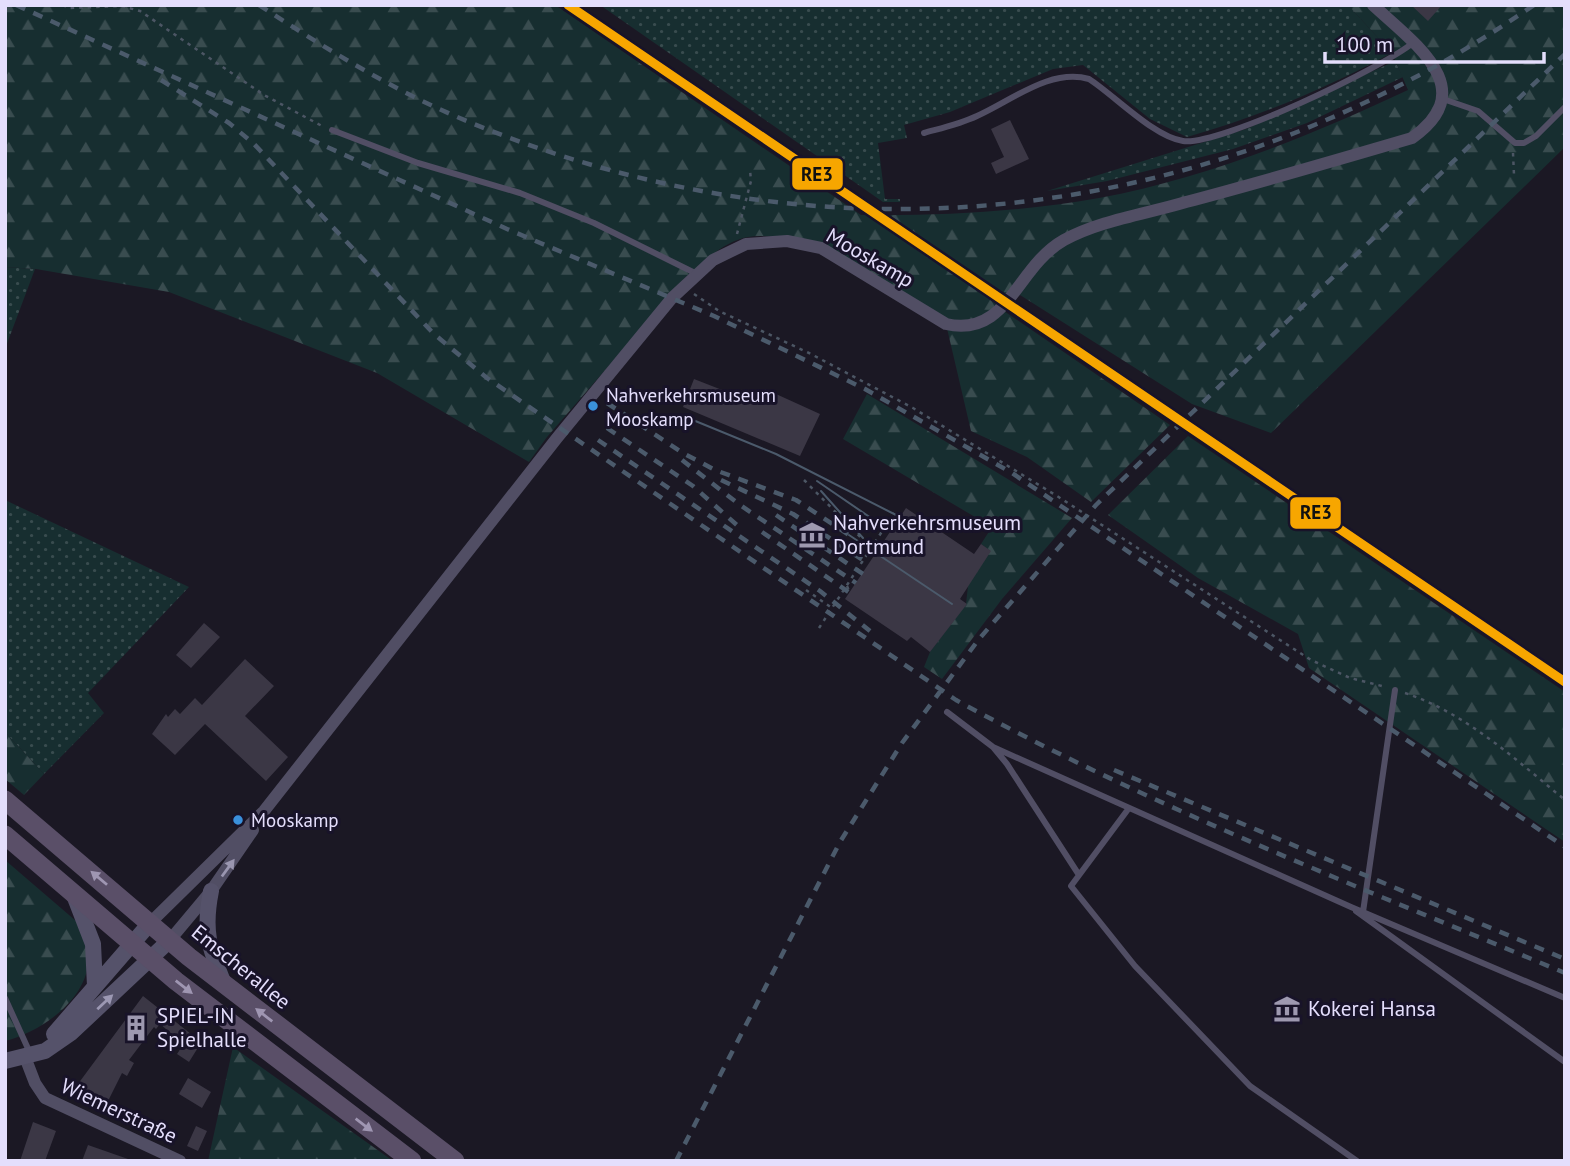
<svg xmlns="http://www.w3.org/2000/svg" width="1570" height="1166" font-family="'PT Sans',sans-serif">
<style>
.grass{fill:url(#grass-dots)}
.forest{fill:url(#forest-firs)}
.building{fill:#3b3745}
.lines{fill:none;stroke-linecap:round;stroke-linejoin:round}
.path{stroke:#4c5664;stroke-width:2.5;stroke-dasharray:3.5 5;stroke-linecap:butt}
.lane{stroke:#514e64;stroke-width:6}
.street{stroke:#514e64;stroke-width:12}
.secondary{stroke:#55526a;stroke-width:16}
.primary{stroke:#5a4f68;stroke-width:19}
.tram{stroke:#4b5a6b;stroke-width:2}
.rail{stroke:#4b5a6b;stroke-width:4.5;stroke-dasharray:10 9;stroke-linecap:butt}
.rail-1-casing{stroke:#181329;stroke-width:14}
.rail-1{stroke:#f7a600;stroke-width:9}
.oneway{fill:#9a96b0}
.oneway2{fill:#9f96b2}
.oneway3{fill:#9c98b3}
.bus-dot{fill:#3a90db;stroke:#181329;stroke-width:2.5}
.labels{text-anchor:middle;stroke-width:6;stroke-linejoin:round;paint-order:stroke}
.bus-label{font-size:19px;fill:#e4defc;stroke:#181329;text-anchor:start}
.street-label{font-size:21px;fill:#e4defc;stroke:#181329}
.poi-label{font-size:21px;fill:#e4defc;stroke:#181329;text-anchor:start}
.line-badge{stroke:#181329;stroke-width:2.5}
.pale-badge-label{font-size:19px;text-anchor:middle;font-weight:bold;fill:#111}
</style>
<defs>
<pattern id="grass-dots" width="8" height="8" patternUnits="userSpaceOnUse" patternTransform="scale(1.75)"><rect width="8" height="8" fill="#172e30"/><path d="M2 2h.1M6 6h.1" fill="none" stroke="#394c4f" stroke-width="1.8" stroke-linecap="round"/></pattern>
<pattern id="forest-firs" width="22" height="20" patternUnits="userSpaceOnUse" patternTransform="scale(1.75)"><rect width="22" height="20" fill="#172e30"/><path d="M5 1l3.5 6h-7zM16 11l3.5 6h-7z" fill="#394c4f"/></pattern>
</defs>
<rect width="100%" height="100%" fill="#1b1824"/>
<!-- grass -->
<path class="grass" d="M600,5H1348L1392,53C1326,88 1259,117 1187,137L1150,119L1083,65L1053,69L950,112L904,125L907,138L878,143L885,199H900V202H883Z
M1395,61L1403,77L1307,123L1233,149L1107,181L1047,191L1246,129Z
M5,267L35,269L5,349Z
M5,500L189,587L88,693L104,713L44,774L5,732Z"/>
<!-- forest -->
<path class="forest" d="M5,5H555L861,215C940,216 1020,212 1099,198C1206,178 1310,136 1408,90L1392,53L1348,5H1565V147L1271,433L1192,404L1020,295L1001,309L1170,425L1091,502L1027,457L971,431L946,324C901,296 802,227 748,237C724,241 702,263 685,278L547,437L529,462L377,373L169,292L36,269L5,267Z
M867,394L1072,518L1002,599L942,679L924,667L930,652L966,604L968,586L990,551L981,544L992,527L843,439Z
M1188,436L1565,692V842L1309,668L1298,634L1198,578L1108,515Z
M5,732L44,774L24,795L5,779Z
M5,860L76,921C115,975 56,1028 5,1041Z
M233,1047L393,1161H208Z"/>
<!-- building -->
<path class="building" d="M1411,5H1442L1428,21Z
M1010,120L1029,159L996,174L991,163L1004,157L991,129Z
M694,379L758,404L765,389L820,414L800,456L683,407Z
M906,508L974,554L981,544L991,551L960,599L967,604L930,652L911,637L907,641L845,599Z
M204,623L220,637L191,668L176,655Z
M245,659L274,686L245,716L288,757L266,781L205,724L175,755L152,734L166,714L168,717L175,709L180,714L195,698L202,705Z
M143,996L191,1034L184,1044L160,1024L156,1029L154,1027L129,1060L134,1063L127,1076L122,1073L107,1103L75,1088Z
M187,1039L199,1046L189,1062L177,1054Z
M188,1078L211,1092L202,1108L179,1094Z
M33,1122L56,1131L45,1161H20Z
M196,1126L207,1131L198,1151L187,1146Z
M88,1145L128,1159V1161H82Z"/>
<g class="lines">
<!-- path -->
<path class="path" d="M63,5L68,8L122,6L140,11L264,95L322,126
M1513,153L1514,175
M737,234L751,181L750,170
M694,294L719,311L809,353L913,408L1057,496L1311,660L1350,678L1386,687
M804,480L871,548
M847,586L850,593
M806,590L832,608
M819,628L894,513
M1405,693C1466,713 1516,760 1565,800"/>
<!-- lane -->
<path class="lane" d="M1443,99L1478,111L1515,143H1524L1536,136L1565,107
M332,130L418,163L520,193L594,223L697,274
M924,133C942,128 960,124 977,116C1011,101 1050,68 1089,79C1114,95 1154,137 1183,141C1219,146 1383,68 1414,42
M947,712L993,747L1007,764L1079,875
M993,747L1351,907L1565,998
M1129,808L1071,886L1135,966L1250,1086L1357,1161
M1356,911L1565,1062
M1363,912L1395,690
M5,998L30,1053"/>
<!-- street -->
<path class="street" d="M151,922L264,811L557,438L672,298L713,260L746,244L787,241L821,248L946,324C1008,338 1016,267 1064,240C1101,220 1146,214 1186,202C1262,182 1337,160 1412,138C1482,89 1414,43 1373,5
M170,940L211,891L253,830
M25,1057L35,1083L45,1098L180,1161"/>
<!-- secondary -->
<path class="secondary" d="M211,891C203,931 209,947 224,984
M74,895L93,944L95,986
M54,1034L151,922
M5,1061L45,1051L71,1033L170,940"/>
<!-- primary -->
<path class="primary" d="M5,800L189,957L455,1161
M5,835L176,981L412,1161"/>
<!-- tram -->
<path class="tram" d="M688,418L776,454L900,517
M817,481L890,531
M821,491L863,538
M849,535L952,604"/>
<!-- rail -->
<path class="rail" d="M16,5L507,229L714,316L865,389L1012,473L1565,847
M259,5C328,50 397,93 474,124C835,271 1214,225 1534,5
M161,80L229,123L254,144L434,334L487,378L956,700C1151,807 1360,887 1565,973
M607,403L683,453L715,470L796,500L849,535
M607,428L693,486L738,526
M598,440L820,591L870,631
M682,460L740,505L856,583
M721,480L793,514L869,564
M776,515L863,574
M762,532L850,593
M1114,770L1565,959
M676,1161L840,842L902,743L979,639L1096,505L1565,54"/>
<!-- rail-1 casing -->
<g class="rail-1-casing">
<path id="rail-1" d="M568,5L1565,682"/>
</g>
<!-- rail-1 -->
<use href="#rail-1" class="rail-1"/>
</g>
<!-- one-way arrows -->
<defs><path id="oneway-solid" d="M-6-.8H1V-3.2L6.5 0L1 3.2V.8H-6Z" transform="scale(1.75)"/></defs>
<use class="oneway" href="#oneway-solid" transform="translate(228 868) rotate(-54)"/>
<g class="oneway2">
<use href="#oneway-solid" transform="translate(99 878) rotate(-140)"/>
<use href="#oneway-solid" transform="translate(184 987) rotate(38)"/>
<use href="#oneway-solid" transform="translate(264 1015) rotate(-142)"/>
<use href="#oneway-solid" transform="translate(364 1125) rotate(37)"/>
</g>
<use class="oneway3" href="#oneway-solid" transform="translate(105 1002) rotate(-43)"/>
<!-- icons -->
<defs>
<g id="museum-bare" transform="scale(2.1)"><path d="M0-6L6-3V-2H-6V-3ZM-5-1h2V3h-2ZM-1-1h2V3h-2ZM3-1h2V3H3ZM-6 4H6V6H-6Z" fill="#9e99b0" stroke="#181329" stroke-width="2.5" paint-order="stroke"/></g>
<g id="building-bare" transform="scale(2.1)"><path d="M-4-6H4V6H1V3H-1V6H-4ZM-2.5-4.3h1.7v1.8h-1.7ZM.8-4.3h1.7v1.8H.8ZM-2.5-1h1.7V.8h-1.7ZM.8-1h1.7V.8H.8Z" fill="#9e99b0" stroke="#181329" stroke-width="2.5" paint-order="stroke"/></g>
</defs>
<g fill-rule="evenodd">
<use href="#museum-bare" x="812" y="535"/>
<use href="#museum-bare" x="1287" y="1009"/>
<use href="#building-bare" x="136" y="1028"/>
</g>
<!-- markers -->
<g class="bus-dot">
<circle cx="593" cy="406" r="6"/>
<circle cx="238" cy="820" r="6"/>
</g>
<g class="labels">
<!-- bus labels -->
<g class="bus-label">
<text x="606" y="402">Nahverkehrsmuseum<tspan x="606" dy="24">Mooskamp</tspan></text>
<text x="251" y="827">Mooskamp</text>
</g>
<!-- street labels -->
<g class="street-label">
<text transform="translate(870 258) rotate(30)" y="7">Mooskamp</text>
<text transform="translate(241 967) rotate(39)" y="7">Emscherallee</text>
<text transform="translate(119 1111) rotate(25)" y="7">Wiemerstraße</text>
</g>
<!-- poi labels -->
<g class="poi-label">
<text x="833" y="530">Nahverkehrsmuseum<tspan x="833" dy="24">Dortmund</tspan></text>
<text x="1308" y="1016">Kokerei Hansa</text>
<text x="157" y="1023">SPIEL-IN<tspan x="157" dy="24">Spielhalle</tspan></text>
</g>
</g>
<g class="line-badge">
<rect x="791" y="157" width="53" height="34" rx="7" fill="#f7a600"/>
<rect x="1289" y="496" width="53" height="34" rx="7" fill="#f7a600"/>
</g>
<g class="pale-badge-label">
<text x="817" y="181">RE3</text>
<text x="1316" y="519">RE3</text>
</g>
<!-- border -->
<rect width="1570" height="1166" fill="none" stroke="#e4defc" stroke-width="14"/>
<!-- scale -->
<path d="M1325 52v10h219v-10" fill="none" stroke="#e4defc" stroke-width="3.5"/>
<text x="1336" y="52" font-size="21" fill="#e4defc" stroke="#181329" stroke-width="5" paint-order="stroke">100 m</text>
</svg>
